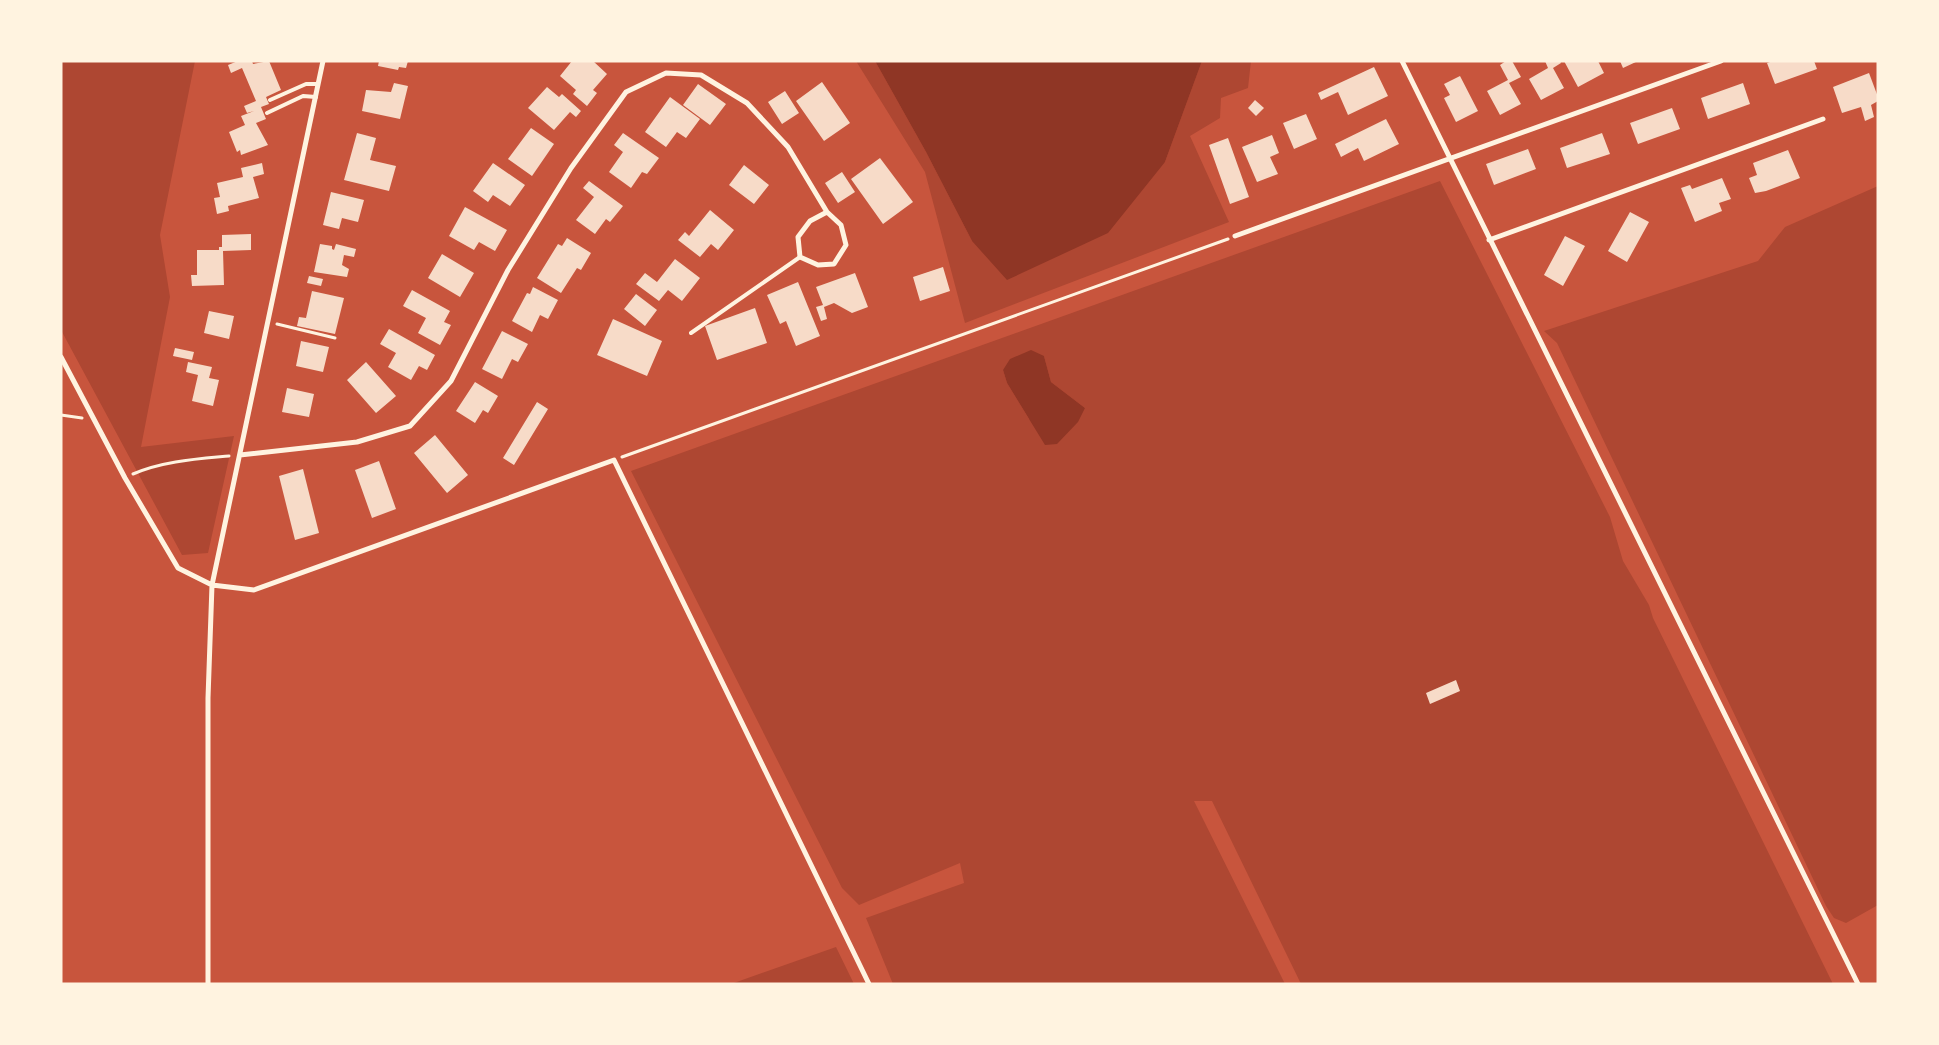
<svg xmlns="http://www.w3.org/2000/svg" width="1939" height="1045" font-family="'Varela Round',sans-serif">
<style>
.green{fill:#ae4732;fill-rule:evenodd}
.water{fill:#8f3625}
.building{fill:#f7dbc8}
.lines{fill:none;stroke-linecap:round;stroke-linejoin:round}
.path{stroke:#fff3e0;stroke-width:3}
.service{stroke:#fff3e0;stroke-width:4}
.minor{stroke:#fff3e0;stroke-width:5}
</style>
<rect width="100%" height="100%" fill="#c8553d"/>
<!-- green -->
<path class="green" d="M61,61H195L160,235L170,297L141,447L234,436L208,553L182,555L61,330Z
M856,61H875L926,152L972,241L1165,162L1202,61H1251L1248,88L1221,98L1220,118L1190,136L1229,222L965,323L925,172Z
M1440,181L1610,517L1623,561L1649,605L1653,618L1833,984H1301L1212,801H1194L1285,984H893L866,918L964,883L960,863L859,905L842,888L631,471ZM1044,356L1051,382L1085,408L1029,419L1007,383L1003,370Z
M1878,186V905L1846,923L1834,918L1826,906L1557,343L1544,331L1758,261L1785,227Z
M836,947L854,984H731Z"/>
<!-- water -->
<path class="water" d="M875,61H1202L1165,162L1108,233L1007,280L972,241L926,152Z
M1031,350L1044,356L1051,382L1085,408L1078,422L1057,444L1045,445L1007,383L1003,370L1010,359Z"/>
<!-- building -->
<path class="building" d="M238,61H252L253,64L269,61L281,90L266,97L269,104L261,107L266,119L256,123L268,145L241,155L240,150L237,152L229,132L245,125L241,116L254,111L247,113L244,106L256,101L242,68L231,73L228,65Z
M379,61H408L406,68L399,67L398,70L378,66Z
M572,61H593L607,74L593,90L597,93L587,106L573,94L576,90L560,76Z
M1506,61H1512L1521,77L1509,83L1521,104L1500,115L1487,91L1508,80L1500,65Z
M1545,61H1560L1561,63L1553,68L1564,88L1541,100L1529,79L1548,68Z
M1564,61H1598L1604,73L1578,87Z
M1620,61H1638L1623,68Z
M1773,61H1814L1817,69L1775,84L1767,63Z
M1374,67L1388,96L1348,115L1338,92L1321,100L1318,93Z
M1869,73L1878,97V101L1871,105L1874,117L1865,121L1861,107L1842,113L1833,87Z
M1460,76L1478,111L1456,122L1444,98L1450,95L1444,84Z
M822,82L850,123L824,141L796,101Z
M394,83L408,86L400,119L362,111L366,90L391,92Z
M1743,83L1750,104L1708,119L1701,98Z
M698,84L726,104L710,125L683,105Z
M547,87L559,97L562,94L581,111L576,117L570,112L554,130L528,108Z
M785,91L799,113L782,124L768,102Z
M670,97L700,119L686,138L677,132L666,147L645,132Z
M1255,100L1264,108L1256,116L1248,108Z
M1672,108L1680,129L1638,144L1630,123Z
M1306,114L1317,139L1294,149L1283,123Z
M1386,119L1399,144L1364,161L1358,148L1341,157L1335,144Z
M531,128L554,144L532,176L508,159Z
M357,133L376,138L370,160L396,166L389,191L344,180Z
M623,133L659,158L647,174L642,172L631,188L609,172L623,152L614,145Z
M1602,133L1610,154L1567,168L1560,148Z
M1272,135L1279,153L1270,157L1278,174L1257,182L1242,147Z
M1228,138L1249,197L1230,204L1209,145Z
M1528,149L1536,169L1494,185L1486,164Z
M1788,150L1800,178L1766,191L1755,193L1749,178L1757,175L1753,163Z
M880,158L913,202L883,224L851,179Z
M262,163L264,174L253,177L259,198L228,206L229,211L217,214L214,198L220,197L217,183L243,177L241,168Z
M493,163L525,185L510,206L493,195L488,202L473,191Z
M744,165L769,185L754,204L729,185Z
M842,172L855,192L838,203L825,183Z
M1722,178L1731,199L1719,203L1722,211L1695,222L1681,188L1690,185L1692,189Z
M589,181L623,206L610,222L606,219L595,234L576,220L594,197L583,188Z
M331,192L364,200L358,222L342,218L339,229L323,225Z
M465,207L507,230L495,251L479,242L474,250L449,236Z
M710,210L734,230L718,250L711,244L700,257L678,240L685,232L689,236Z
M1630,212L1649,222L1627,262L1608,251Z
M251,234V250L223,251L224,285L192,286L191,275H197V250H219V247H222V235Z
M1565,236L1585,246L1563,286L1544,275Z
M567,238L591,253L581,270L577,268L561,293L537,278L558,244L562,246Z
M320,244L332,246V249L334,250L336,244L356,249L354,257L344,255L342,265L349,269L347,277L314,272Z
M442,254L474,273L460,297L428,278Z
M675,259L700,278L682,301L668,290L659,301L636,284L645,273L657,282Z
M943,267L950,291L920,301L913,277Z
M855,273L868,307L852,313L834,303L824,307L827,319L821,321L816,307L823,305L816,287Z
M309,276L323,279L321,286L307,283Z
M798,282L820,336L796,346L786,321L780,324L767,295Z
M533,287L558,300L548,319L540,315L532,332L512,321L527,293L530,294Z
M412,290L450,311L444,322L451,325L440,345L418,333L426,318L403,306Z
M312,291L344,298L335,334L297,326L299,317L306,318Z
M636,294L657,310L645,326L624,309Z
M755,308L767,343L717,360L705,326Z
M209,311L234,316L229,339L204,333Z
M613,319L662,341L647,376L597,355Z
M389,329L435,355L427,370L419,366L411,380L388,367L396,353L380,344Z
M502,331L528,344L518,362L512,359L502,379L482,369Z
M301,341L329,347L323,372L296,366Z
M175,348L194,352L192,360L173,356Z
M188,362L212,367L209,378L219,380L213,406L192,401L198,375L186,372Z
M366,362L396,396L376,413L347,380Z
M475,382L498,396L488,413L483,410L475,423L456,411Z
M287,388L314,394L309,417L282,412Z
M537,402L548,409L514,465L503,458Z
M435,435L468,475L447,493L414,453Z
M379,461L396,509L372,518L355,470Z
M303,469L319,533L295,540L279,476Z
M1456,680L1460,691L1430,704L1426,693Z"/>
<g class="lines">
<!-- path -->
<path class="path" d="M277,324L335,338
M61,415L82,418
M622,457L1228,239
M133,474C163,461 197,459 229,456"/>
<!-- service -->
<path class="service" d="M270,100L306,84H318
M267,113L303,96L316,97
M691,333L800,257"/>
<!-- minor -->
<path class="minor" d="M1402,61L1858,984
M1235,236L1721,61
M1489,240L1823,119
M61,357L125,478L178,568L212,585L254,590L614,460L869,984
M240,455L357,442L410,426L451,381L508,270L571,168L626,92L666,73L701,75L747,103L788,147L827,212L841,225L846,245L834,264L818,265L800,257L798,237L810,221L827,212
M208,984V698L212,585L323,61"/>
</g>
<!-- border -->
<rect width="1939" height="1045" fill="none" stroke="#fff3e0" stroke-width="125"/>
</svg>
